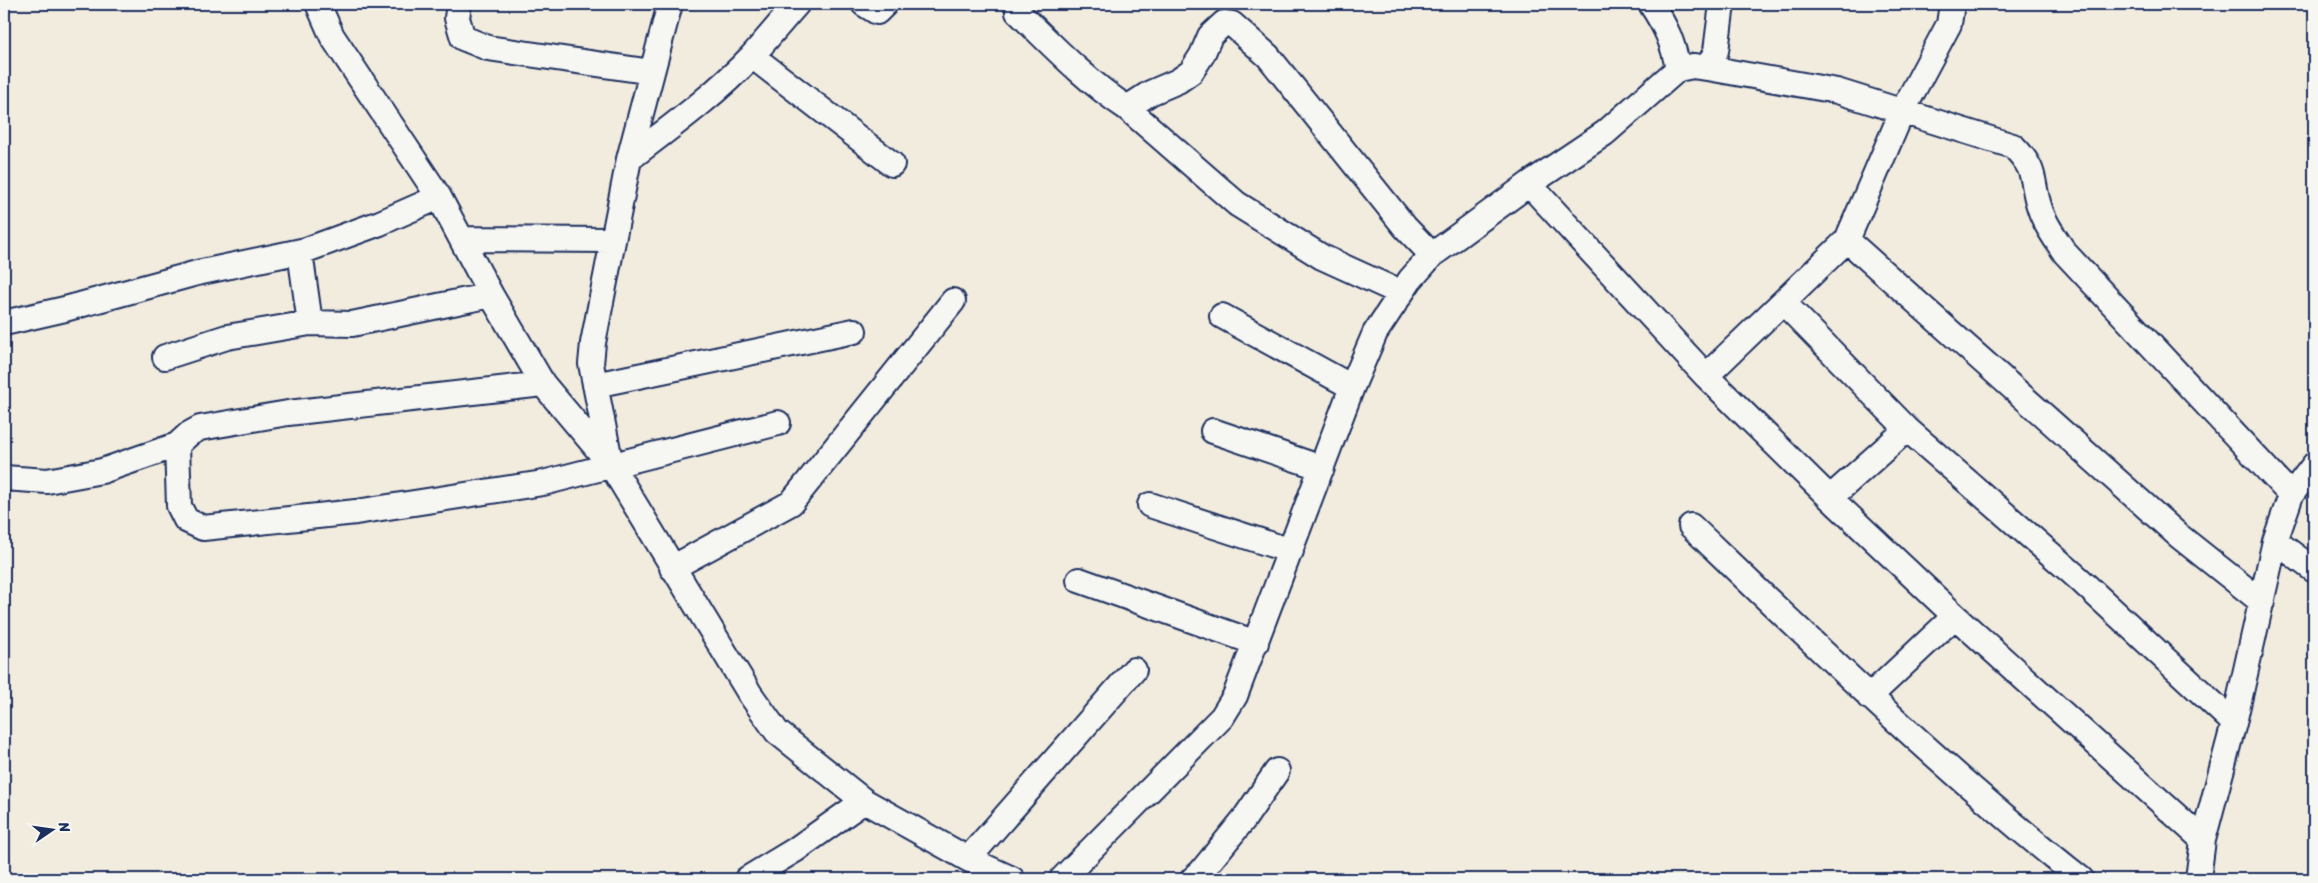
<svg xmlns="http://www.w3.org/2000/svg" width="2318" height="883" font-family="Sriracha,sans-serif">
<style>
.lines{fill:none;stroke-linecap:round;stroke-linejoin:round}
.minor-casing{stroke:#1b2f5e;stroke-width:28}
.minor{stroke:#f6f6f2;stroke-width:24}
</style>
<rect width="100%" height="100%" fill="#f2ecdf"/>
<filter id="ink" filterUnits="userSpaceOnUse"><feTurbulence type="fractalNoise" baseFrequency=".02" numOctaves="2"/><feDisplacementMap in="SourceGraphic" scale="10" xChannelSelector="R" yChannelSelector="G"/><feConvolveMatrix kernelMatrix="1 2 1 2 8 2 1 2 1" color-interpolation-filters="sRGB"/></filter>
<g filter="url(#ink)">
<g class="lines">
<!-- minor casing -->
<g class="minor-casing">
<path id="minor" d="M318,4L332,36L439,197L491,295L543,384L611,465L750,694L777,732L864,801L968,859L1012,879
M459,4L457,18L463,38L488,48L652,72
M864,4L877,12L885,4
M1651,4C1666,27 1673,42 1678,69
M1952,4L1949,24L1902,112L1847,240L1706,376L1830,498L1955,616L2203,840
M1018,12C1053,46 1086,81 1127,108L1150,93L1178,81L1191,72L1202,55L1210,36L1224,23L1232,24L1268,56L1405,227L1432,255
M752,56L892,164
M1708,68L1716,51L1722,4
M1127,108L1237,204L1322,257L1401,293
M629,159C671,127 715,95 752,56C767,39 782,21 797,4
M1529,184L1706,376
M462,239L612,240
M1847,240L2179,536L2262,602
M300,252L310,323
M1783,302L1907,429L2078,578L2234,723
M1222,316L1352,387
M4,323L65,309L197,273L306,250L380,223L439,197
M165,357L227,337L310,323L352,324L491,295
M543,384L288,413L200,428L189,434L177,445L179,506L186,520L203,528L356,512L543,483L778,423
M595,385L854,331
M1213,431L1322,468
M611,465L591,364L593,343L629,159L670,4
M4,478L47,481L102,471L177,445
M1830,498L1907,429
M1150,505L1291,551
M1691,526C1817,647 1943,770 2081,879
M2275,541L2314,570
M672,568L791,503L953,301
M1079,580L1256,643
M1869,697L1955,616
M968,859L1134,670
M747,879L795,850L864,801
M1062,879L1222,717L1235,696L1352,387L1375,333L1410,280L1432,255L1529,184L1605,133L1678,69L1693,66L1708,68L1837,91L2013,146C2039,172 2030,180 2040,209C2045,225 2056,239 2065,253L2291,495
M1193,879L1201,872L1244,819L1277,771
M2198,879L2203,840L2234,723L2275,541L2291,495L2314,465"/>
</g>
<!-- minor -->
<use href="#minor" class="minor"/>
</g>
</g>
<!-- margin -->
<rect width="2318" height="883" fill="none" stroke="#f6f6f2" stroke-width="20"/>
<rect x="10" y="10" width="2298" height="863" fill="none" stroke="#1b2f5e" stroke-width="2" filter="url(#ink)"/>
<!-- north arrow -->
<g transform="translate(52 830) rotate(77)" stroke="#f6f6f2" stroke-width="4" paint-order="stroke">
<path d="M0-4L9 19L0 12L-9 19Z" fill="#1b2f5e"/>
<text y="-8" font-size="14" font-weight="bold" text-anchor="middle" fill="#1b2f5e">N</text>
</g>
</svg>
